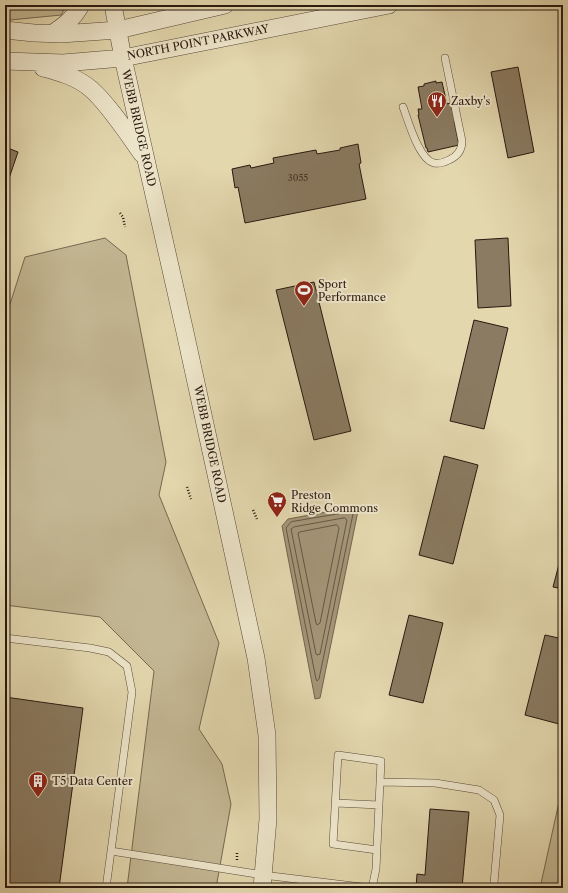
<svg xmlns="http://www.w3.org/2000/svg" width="568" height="893" font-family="'Libre Caslon Text',serif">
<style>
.green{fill:#c3b793;stroke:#766851}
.water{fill:#a49678;stroke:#73644e}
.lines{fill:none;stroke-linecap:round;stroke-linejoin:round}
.shore{stroke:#665744;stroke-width:1}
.building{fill:#8a7b62;stroke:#29180f}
.service-casing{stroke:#584837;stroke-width:8}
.tertiary-casing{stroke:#584837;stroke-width:18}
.path{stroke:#29180f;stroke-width:2.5;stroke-dasharray:1 2;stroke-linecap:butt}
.service{stroke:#ede5ca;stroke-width:7}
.tertiary{stroke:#ede5ca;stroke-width:17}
.labels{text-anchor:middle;stroke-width:4;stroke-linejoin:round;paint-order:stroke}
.number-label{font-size:9px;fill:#413124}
.street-label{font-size:11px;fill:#29180f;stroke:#ede5ca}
.poi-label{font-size:11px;fill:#29180f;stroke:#ede5ca;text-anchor:start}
</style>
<rect width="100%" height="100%" fill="#e3d7ae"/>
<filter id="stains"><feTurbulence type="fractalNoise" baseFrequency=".005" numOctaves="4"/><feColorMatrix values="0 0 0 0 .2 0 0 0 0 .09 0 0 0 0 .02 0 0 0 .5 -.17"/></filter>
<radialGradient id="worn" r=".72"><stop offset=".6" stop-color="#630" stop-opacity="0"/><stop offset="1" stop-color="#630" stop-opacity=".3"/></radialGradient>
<!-- green -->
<path class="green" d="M5,5H67L61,15L10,20L5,19Z
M105,238L126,255L166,462L159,495L219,643L199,729L222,764L231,804L216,888H127L154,671L100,617L5,605V320L25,257Z
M563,784V888H540Z"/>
<!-- water -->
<path class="water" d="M359,506L320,698L315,699L282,526L288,519Z"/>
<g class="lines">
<!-- shore -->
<path class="shore" d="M351,512L353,514L319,679L317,681L316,679L286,528L291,522Z
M345,518L347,520L320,654L317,655L316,654L291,529L294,527Z
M337,525L339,528L320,623L317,625L316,623L298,533L300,532Z"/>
</g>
<!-- building -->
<path class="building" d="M518,67L534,152L508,158L491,72Z
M436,81V83L442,82L447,104L450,103L452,110H454L456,121H454L459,145L428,152L427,148H426L418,115H419L418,109H422L418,87L424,86V84Z
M358,144L361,163L359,164L366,199L245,223L238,187L235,188L232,169L250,165L251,168L274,163L273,158L316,150L317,154L340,150V148Z
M5,147L18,152L5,190Z
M508,238L511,306L478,308L475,240Z
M314,282L351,431L314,440L276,290Z
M474,320L508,328L484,429L450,421Z
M444,456L478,465L453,564L419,555Z
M563,549V589L553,587Z
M409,615L443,623L423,703L389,695Z
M545,635L563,639V709L559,724L525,715Z
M5,697L83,708L59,888H5Z
M430,809L469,812L462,888H416L417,874L425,875Z"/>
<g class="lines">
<!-- service casing -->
<g class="service-casing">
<path id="service" d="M403,107C408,120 419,160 434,163C439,164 445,162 449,160C458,156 462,150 462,141L445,58
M5,638L90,648L109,652L127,666L132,692L111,851L263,875L370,888
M380,782L435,783L479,790L494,800L500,815L494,883
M336,803L379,805
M106,888L111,851
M372,888L376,869L381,761L338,755L333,844L377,850"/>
</g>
<!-- tertiary casing -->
<g class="tertiary-casing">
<path id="tertiary" d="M113,5L123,58L185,332L256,658L267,735L268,819L262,888
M5,30L34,33L61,34L118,30L225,5
M53,33C65,25 74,18 81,5
M5,61L63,63L123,58L389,5
M43,68C59,72 77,77 91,89C109,105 127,133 142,154"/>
</g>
<!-- path -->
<path class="path" d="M120,213L123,217L125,227
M187,487L191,499
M253,510L257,519
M237,860V852"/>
<!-- service -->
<use href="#service" class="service"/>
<!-- tertiary -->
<use href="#tertiary" class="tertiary"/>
</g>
<!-- icons -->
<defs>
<g id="restaurant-pin" transform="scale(1)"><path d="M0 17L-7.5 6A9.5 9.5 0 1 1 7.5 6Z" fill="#8f2418" stroke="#ede5ca"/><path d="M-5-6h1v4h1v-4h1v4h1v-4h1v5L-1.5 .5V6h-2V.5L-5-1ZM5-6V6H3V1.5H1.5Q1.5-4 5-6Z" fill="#fff"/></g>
<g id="stadium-pin" transform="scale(1)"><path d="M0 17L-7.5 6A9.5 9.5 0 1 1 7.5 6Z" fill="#8f2418" stroke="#ede5ca"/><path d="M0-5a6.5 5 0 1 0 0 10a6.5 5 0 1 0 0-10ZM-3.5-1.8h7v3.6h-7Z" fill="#fff"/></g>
<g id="supermarket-pin" transform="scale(1)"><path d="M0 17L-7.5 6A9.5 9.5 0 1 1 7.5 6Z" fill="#8f2418" stroke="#ede5ca"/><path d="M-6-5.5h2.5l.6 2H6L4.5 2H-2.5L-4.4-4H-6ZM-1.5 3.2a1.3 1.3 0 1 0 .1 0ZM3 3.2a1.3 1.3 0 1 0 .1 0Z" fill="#fff"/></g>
<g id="building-pin" transform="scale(1)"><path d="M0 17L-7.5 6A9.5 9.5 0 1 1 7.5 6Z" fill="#8f2418" stroke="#ede5ca"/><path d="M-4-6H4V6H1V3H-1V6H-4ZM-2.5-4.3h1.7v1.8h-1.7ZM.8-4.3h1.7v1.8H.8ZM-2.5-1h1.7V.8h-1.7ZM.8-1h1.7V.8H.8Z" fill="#fff"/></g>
</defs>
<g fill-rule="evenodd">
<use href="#restaurant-pin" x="437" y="101"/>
<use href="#stadium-pin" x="304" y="290"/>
<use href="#supermarket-pin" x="277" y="501"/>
<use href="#building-pin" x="38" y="781"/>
</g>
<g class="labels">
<!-- number labels -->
<g class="number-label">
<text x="298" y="181">3055</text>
</g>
<!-- street labels -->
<g class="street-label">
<text transform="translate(198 42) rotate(-11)" y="4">NORTH POINT PARKWAY</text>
<text transform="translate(139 128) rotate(77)" y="4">WEBB BRIDGE ROAD</text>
<text transform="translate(210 444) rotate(78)" y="4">WEBB BRIDGE ROAD</text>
</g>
<!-- poi labels -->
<g class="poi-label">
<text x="451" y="105">Zaxby's</text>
<text x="318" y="288">Sport<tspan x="318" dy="13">Performance</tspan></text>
<text x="291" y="499">Preston<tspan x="291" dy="13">Ridge Commons</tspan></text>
<text x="52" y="785">T5 Data Center</text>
</g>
</g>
<!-- margin -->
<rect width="568" height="893" fill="none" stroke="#e3d7ae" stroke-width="20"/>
<rect x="6" y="6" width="556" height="881" fill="none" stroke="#29180f" stroke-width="2"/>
<rect x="10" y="10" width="548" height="873" fill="none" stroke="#29180f"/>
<rect width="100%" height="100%" filter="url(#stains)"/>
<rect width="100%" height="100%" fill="url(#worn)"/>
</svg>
